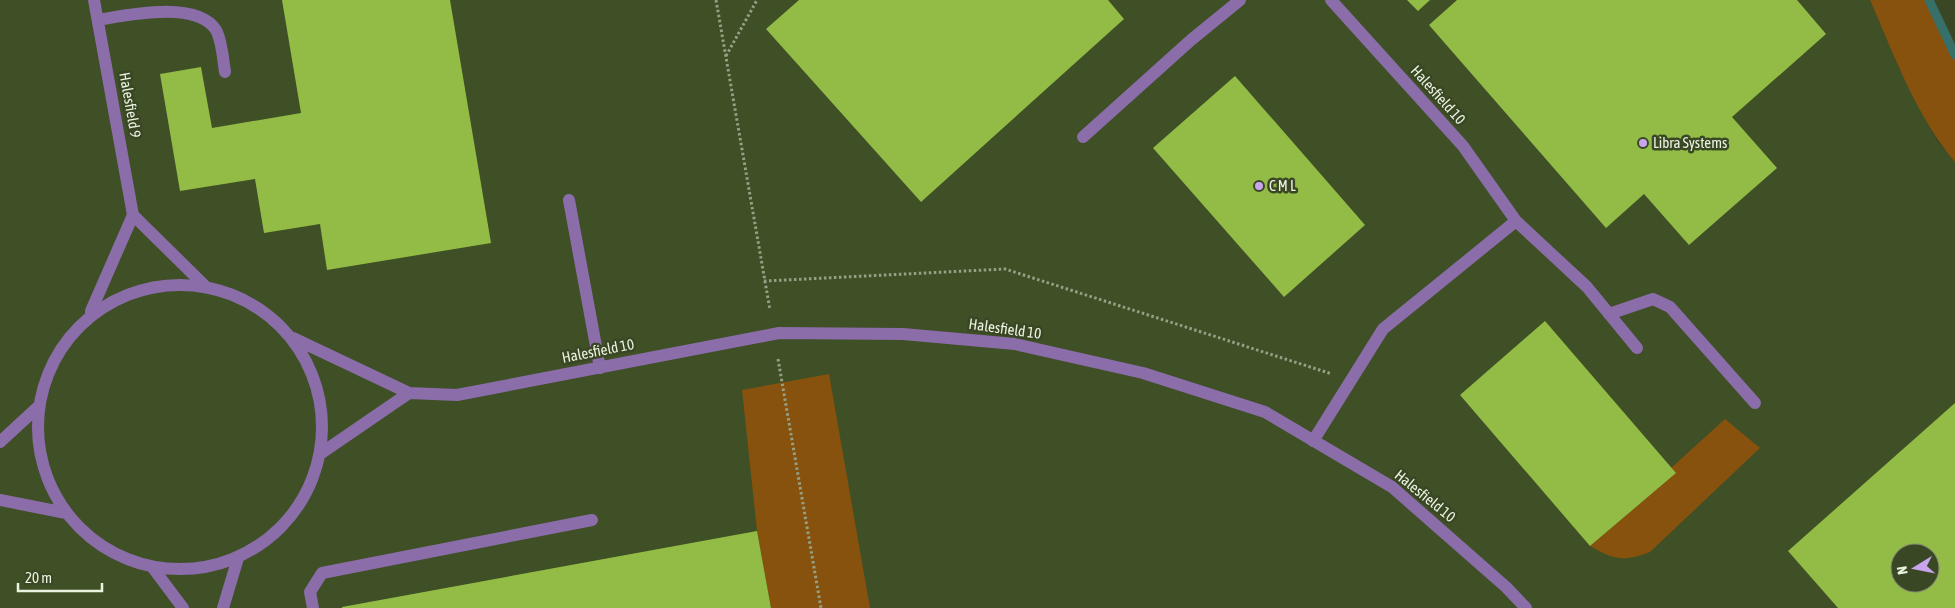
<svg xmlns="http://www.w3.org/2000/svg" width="1955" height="608" font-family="'Asap Condensed',sans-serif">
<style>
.built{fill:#3f4f26;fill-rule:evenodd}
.green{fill:#86520e}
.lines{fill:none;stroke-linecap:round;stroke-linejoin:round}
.stream{stroke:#367069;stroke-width:9}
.building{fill:#93bc46;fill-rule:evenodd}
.path{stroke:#95a085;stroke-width:3;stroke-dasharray:2.5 2.5;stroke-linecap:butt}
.service{stroke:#8b6daa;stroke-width:12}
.minor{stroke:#8b6daa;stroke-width:12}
.tertiary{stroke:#8b6daa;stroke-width:12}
.poi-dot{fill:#c9a5ee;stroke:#3a4725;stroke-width:2}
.labels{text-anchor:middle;stroke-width:5;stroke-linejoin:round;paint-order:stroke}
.street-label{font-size:15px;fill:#eaf3df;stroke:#3a4725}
.poi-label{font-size:15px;fill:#eaf3df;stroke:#3a4725;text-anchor:start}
</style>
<rect width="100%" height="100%" fill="#3a4725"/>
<!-- built -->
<path class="built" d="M0,0H1870L1900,70L1937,141L1955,162V608H0ZM1900,553H1930V583H1900Z"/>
<!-- green -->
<path class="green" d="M1870,0H1929L1955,55V162C1916,116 1894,55 1870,0Z
M829,374L870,608H771L757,531L742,390Z
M1725,419L1760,448L1650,552C1624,562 1614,560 1590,546L1675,473L1671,468Z"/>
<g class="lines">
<!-- stream -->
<path class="stream" d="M1929,0L1955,55"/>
</g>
<!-- building -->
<path class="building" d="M282,0H450L491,243L327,270L320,224L264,233L255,179L180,191L160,74L201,67L212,128L301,113Z
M799,0H1108L1124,19L921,202L766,29Z
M1407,0H1430L1418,11Z
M1457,0H1797L1826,34L1732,117L1777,168L1689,245L1644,194L1606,228L1429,25Z
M1235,76L1365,225L1284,297L1153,148Z
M1545,321L1676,473L1590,546L1460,395Z
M1955,403V608H1838L1788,551ZM1900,553H1930V583H1900Z
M757,531L771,608H342V607Z"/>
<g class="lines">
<!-- path -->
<path class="path" d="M716,0L770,310
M726,56L757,0
M764,281L1005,269L1332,374
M778,359L821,608"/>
<!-- service -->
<path class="service" d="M98,20C128,15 196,0 216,30C222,41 223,59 225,72
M1083,137L1191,40L1240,0
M569,200L600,368
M1609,314L1653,299L1670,307L1755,403
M313,608L310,592L322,573L592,520"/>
<!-- minor -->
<path class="minor" d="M1331,0L1463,146L1516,221L1587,287L1637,348
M133,215L204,285
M91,311L133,215L94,0
M1313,441L1383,329L1516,221
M153,568L183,608
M223,608L238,558"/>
<!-- tertiary -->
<path class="tertiary" d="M38 427a142 142 0 1 1 284 0a142 142 0 1 1-284 0Z
M293,338L409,393L457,395L779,333L903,334L1015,344L1143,373L1265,412L1392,487L1506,587L1526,608
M0,442L39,406
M320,454L409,393
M0,500L66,513"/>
</g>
<!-- markers -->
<g class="poi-dot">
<circle cx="1643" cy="143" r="5"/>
<circle cx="1259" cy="186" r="5"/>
</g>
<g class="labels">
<!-- street labels -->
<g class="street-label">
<text transform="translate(1438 95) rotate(48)" y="5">Halesfield 10</text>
<text transform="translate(130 105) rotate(80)" y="5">Halesfield 9</text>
<text transform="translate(1005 329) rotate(8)" y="5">Halesfield 10</text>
<text transform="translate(598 351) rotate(-11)" y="5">Halesfield 10</text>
<text transform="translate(1425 496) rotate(39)" y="5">Halesfield 10</text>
</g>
<!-- poi labels -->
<g class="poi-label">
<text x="1653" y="148">Libra Systems</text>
<text x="1269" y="191">C M L</text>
</g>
</g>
<!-- north arrow -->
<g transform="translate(1915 568) rotate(260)"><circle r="24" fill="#3a4725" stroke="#808c6f"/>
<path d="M0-4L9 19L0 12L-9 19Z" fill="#c9a5ee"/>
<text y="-8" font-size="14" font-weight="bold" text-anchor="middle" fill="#eaf3df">N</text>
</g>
<!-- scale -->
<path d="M18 583v8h84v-8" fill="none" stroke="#eaf3df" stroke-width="2.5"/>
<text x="25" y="583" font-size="15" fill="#eaf3df" stroke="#3a4725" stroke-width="4" paint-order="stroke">20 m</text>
</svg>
